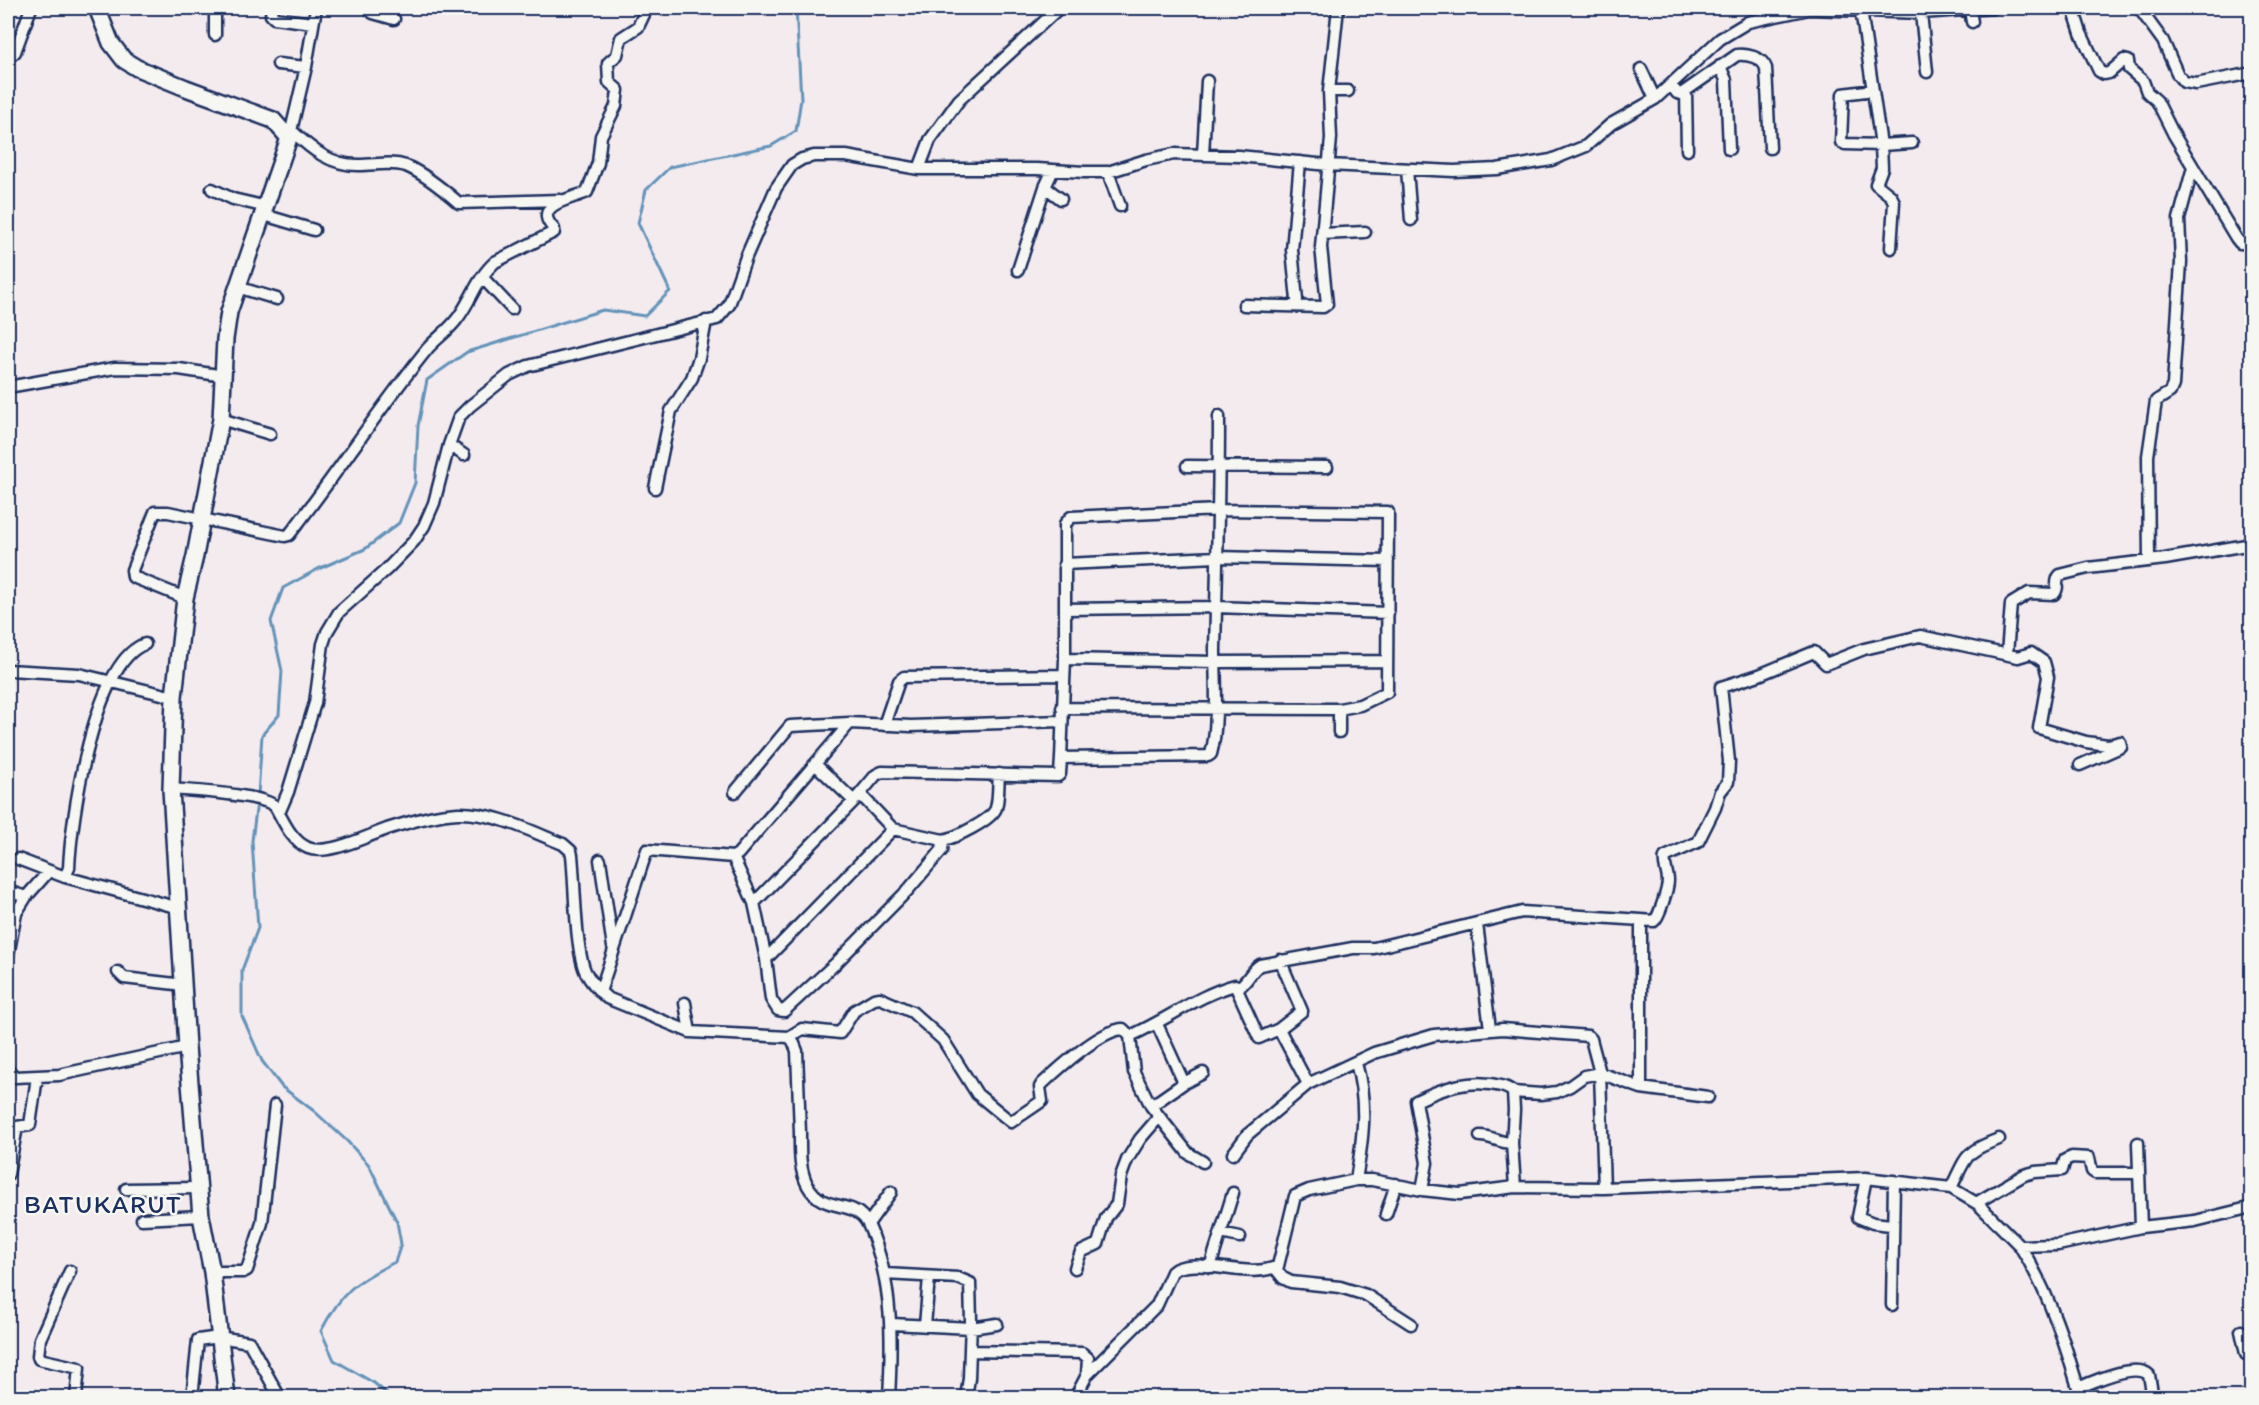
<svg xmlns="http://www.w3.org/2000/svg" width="2259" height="1405" font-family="Itim,sans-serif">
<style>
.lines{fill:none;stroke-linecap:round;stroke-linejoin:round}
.stream{stroke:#6493b9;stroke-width:3}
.street-casing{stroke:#1b2f5e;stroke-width:15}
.secondary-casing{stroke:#1b2f5e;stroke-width:20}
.street{stroke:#f6f6f2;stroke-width:10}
.secondary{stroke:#f6f6f2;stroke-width:15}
.labels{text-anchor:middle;stroke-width:5;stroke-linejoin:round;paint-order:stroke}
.quarter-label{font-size:26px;letter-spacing:1.5px;fill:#1b2f5e;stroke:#f6f6f2}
</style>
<rect width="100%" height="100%" fill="#f4ebef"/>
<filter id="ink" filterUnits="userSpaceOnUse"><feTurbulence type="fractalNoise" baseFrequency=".0167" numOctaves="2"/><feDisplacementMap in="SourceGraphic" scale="12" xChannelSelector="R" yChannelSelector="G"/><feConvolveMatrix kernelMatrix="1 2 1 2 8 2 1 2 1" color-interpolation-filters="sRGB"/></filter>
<g filter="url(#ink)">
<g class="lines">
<!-- stream -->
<path class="stream" d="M258,795L262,735L279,715L282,671L271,621L283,588L318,569L365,549L399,523L415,483L418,426L427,380L467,352L603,310L645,316L670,291L638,223L646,190L670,167L771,146L796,131L801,99L796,8
M257,802L252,841L258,928L242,970V1016L262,1061L282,1087L314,1111L347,1141L369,1165L397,1222L401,1244L395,1262C355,1282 342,1291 321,1331L334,1360L374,1383L392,1398"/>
<!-- street casing -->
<g class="street-casing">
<path id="street" d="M215,8V35
M272,8L271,15L274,18L313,23
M368,8L373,13L394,19
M2073,8L2081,33L2099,71L2104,74L2109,73L2124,60L2128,61L2129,69L2143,81L2147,92L2157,101L2174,135L2236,238L2240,243L2252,244
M2139,8L2163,41L2178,75L2184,82L2196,84L2252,73
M1861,10L1881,145L1882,168L1876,184L1891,196L1894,202L1891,248
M1970,10L1972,22
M1921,13L1927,72
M8,53L13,54L15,52L31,8
M278,64L306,67
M1720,66L1726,80L1729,149
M1641,69L1655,99
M1671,85L1677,93L1681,94L1737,55C1747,54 1762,57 1766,68L1770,148
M1873,90L1843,94L1841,142L1845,144L1881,145L1912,143
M1329,91H1348
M1686,91L1687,150
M292,131C311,149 331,166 360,165C375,165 391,161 406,166C425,174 444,190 459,203L560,200
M290,135L306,67L316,8
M1203,155L1207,81
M919,169L930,140L959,100L1059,8
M1407,169L1411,220
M1108,172L1120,206
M1045,187L1061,199
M212,189L233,199L267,207
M264,215L314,230
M1322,234L1365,232
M1018,270L1045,187L1053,170
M482,277L512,309
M237,287L277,299
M1297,300L1292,250L1300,162
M1244,305L1323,307L1327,304L1321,247L1331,138L1329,91L1338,8
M8,387L115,368L179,369L224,376
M221,419L270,434
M449,445L464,455
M1187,466L1327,467
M655,488L671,411L692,378L699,358L706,321
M2149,561L2148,456L2156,401L2170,392L2173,385L2181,262L2179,219L2193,167
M1064,564L1217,557L1388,561
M185,598L133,577L132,570L155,512H168L285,536L289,535C337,474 379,408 428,348C437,338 449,330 457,319C471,301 477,278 495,262L554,232V229C530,204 573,199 587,192L598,163L601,136L616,106L618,90L609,82L608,63L617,55L621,38L638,27L647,8
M1065,609L1216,607L1388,613
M2007,654L2011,604L2029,593L2054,594C2060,588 2054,581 2060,575L2088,568L2165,559L2252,544
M1065,659L1215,662L1387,661
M8,670L79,674L174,697
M1062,708L1339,709L1360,705L1387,692L1388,512L1218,510L1071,517L1065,524V659L1061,758L1208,756L1211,754C1219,726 1215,680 1215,649C1217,572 1219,494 1219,416
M884,725L899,681L904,677L1064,675
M1339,732V709
M815,764L850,723L911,726L1062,721
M171,789C192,791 261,794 275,806C283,820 291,841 308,848C328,856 367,836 387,829C409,822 435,814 458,813C494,812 530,831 563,844L571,851L572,855C575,883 575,951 586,973C591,982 599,991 607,998L690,1032L789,1037L802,1029L840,1033L854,1011L874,999L880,998L912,1012L943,1040L977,1094L1011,1122L1042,1101L1040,1087L1042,1084C1058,1069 1101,1030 1123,1029L1130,1036
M735,792L790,726L850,723
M279,813L288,792L315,703L323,644L327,632L339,612L387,569L414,541L424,526L434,503L449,445L459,417L470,406L509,375L528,366L717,319L729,305L746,257L776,188L792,165L802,159L814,156H846L919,169H1037L1084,172H1108L1146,160L1174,154L1239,156L1328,165L1454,171L1497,169L1551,160L1586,146L1611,124L1655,99L1720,39L1748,22L1809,9L1921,13L1993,8
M943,840C955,838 992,820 996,808C999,798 998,784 999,774
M733,857L754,903L766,959L771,999L778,1010L784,1011L835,964L908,890L942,850L943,840L893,829L860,794
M18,859L65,877L179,908
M600,860L613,947
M65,877L69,868C71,819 94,661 145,644
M8,891L26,897
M754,903L854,801L876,775L882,772L1058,776L1060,774L1061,758
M1477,924L1490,1029
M8,955L16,913L26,897L49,871
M766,959L893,829
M1280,960L1302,1011L1279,1029L1308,1084L1374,1053L1434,1035L1503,1029L1588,1036L1591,1039L1600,1073L1604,1188
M118,972L124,978L184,985
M1238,988C1248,982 1251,970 1260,965L1353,948H1374L1522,912L1641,920
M600,992L647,850L733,857L738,854L815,764L854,801
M685,1003L690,1032
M1157,1024L1184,1083
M789,1037L793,1041L797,1051C798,1078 799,1106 800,1133C800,1151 799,1170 808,1186C822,1211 848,1201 862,1216C868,1221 870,1229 873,1236C893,1288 892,1342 889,1398
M8,1070L15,1077L59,1075L187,1047
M1203,1073L1184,1083L1151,1106L1188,1153L1203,1162
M1641,1088V920L1654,921C1659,918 1668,888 1668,881C1668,872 1663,865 1665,857L1698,842L1715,808L1720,792L1728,782L1729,761L1721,687L1759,675L1814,652L1826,664L1864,649L1920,636L2018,657L2031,653L2044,662L2048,677L2039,728L2086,742L2108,745L2120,742L2121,747L2080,765
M1151,1106L1134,1072L1130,1036C1165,1021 1198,995 1235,985L1259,1038L1279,1029
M1480,1136C1492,1136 1499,1143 1512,1143
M2138,1143L2141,1227
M1233,1154L1247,1135L1308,1084
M8,1174L17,1127L30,1125L37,1077
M1866,1178L1858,1217L1873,1223L1891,1225
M1356,1180C1363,1138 1368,1105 1356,1063
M1515,1187L1512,1143L1514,1110L1513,1092L1541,1094L1557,1092L1570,1086L1584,1076L1600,1073L1641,1088L1708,1097
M1951,1188C1967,1156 1964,1152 1999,1139
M126,1189L199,1188
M1422,1190L1427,1163L1416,1101C1443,1088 1471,1078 1501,1086C1507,1088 1509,1088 1513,1092
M1976,1203L2024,1175L2035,1172L2062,1170L2065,1160L2072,1157L2089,1158L2092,1171L2095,1173H2139
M1386,1214L1396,1184
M142,1219L201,1216
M868,1224L891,1192
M1221,1233L1240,1237
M2020,1246C2049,1292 2066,1346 2081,1398
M1210,1267L1233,1193
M1075,1268L1081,1252L1098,1244L1106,1218L1117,1204L1121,1176L1127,1160L1140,1139L1159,1117
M1275,1268L1283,1278L1291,1282L1340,1287L1366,1295L1411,1324
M70,1271L40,1339L38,1356L39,1359L79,1368L76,1398
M212,1272H243L247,1270L262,1223L275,1105
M885,1274L958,1278L970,1283L971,1321L969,1378L966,1398
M1892,1305L1894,1181
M892,1324L971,1328L997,1324
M925,1326L929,1277
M2241,1331L2246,1354H2252
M970,1351L1082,1353L1088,1358L1087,1375
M2078,1388C2092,1382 2136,1362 2149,1375L2153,1398
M192,1398L198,1340L219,1337L249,1342L280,1398
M1075,1398L1087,1375L1157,1305L1172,1272L1176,1269C1203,1257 1248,1280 1278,1266L1295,1196L1309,1190L1356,1180H1372L1422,1190L1460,1194L1515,1187L1604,1188L1866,1178L1951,1188L1978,1204L2020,1246L2058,1245L2141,1227L2195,1221L2252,1207"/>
</g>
<!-- secondary casing -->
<g class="secondary-casing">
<path id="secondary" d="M97,8L111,43L124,60L137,68L186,88L273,120L289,138L229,312L225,339L221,419L195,556L185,598L174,697L171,789L187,1047L201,1216L212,1272L227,1398"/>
</g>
<!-- street -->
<use href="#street" class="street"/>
<!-- secondary -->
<use href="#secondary" class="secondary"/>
</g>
</g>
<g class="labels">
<!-- quarter labels -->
<g class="quarter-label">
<text x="103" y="1213">BATUKARUT</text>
</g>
</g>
<!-- margin -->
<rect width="2259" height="1405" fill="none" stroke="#f6f6f2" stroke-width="30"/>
<rect x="15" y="15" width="2229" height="1375" fill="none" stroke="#1b2f5e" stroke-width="2" filter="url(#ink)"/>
</svg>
